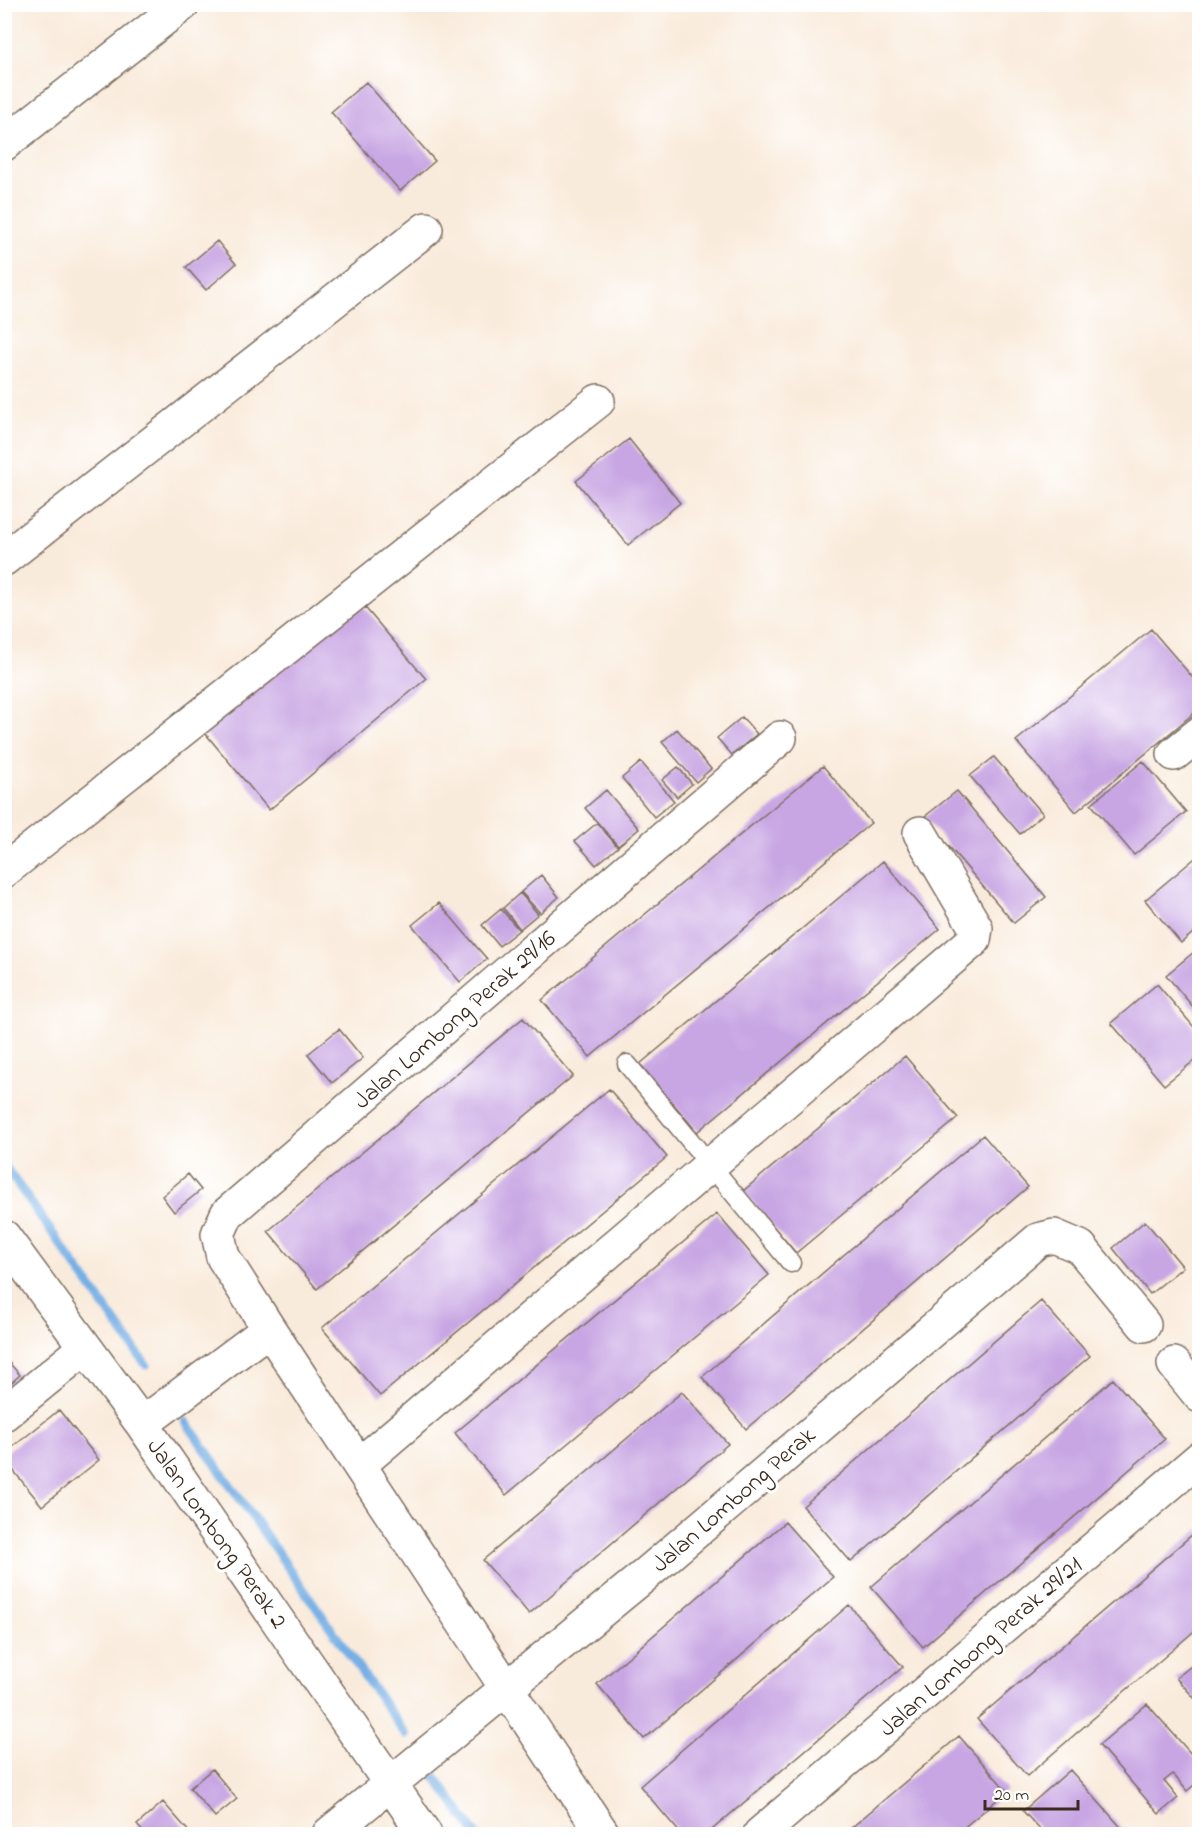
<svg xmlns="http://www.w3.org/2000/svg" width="1204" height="1839" font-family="'Indie Flower',sans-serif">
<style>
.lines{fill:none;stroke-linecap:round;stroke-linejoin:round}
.stream{stroke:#75afe5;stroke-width:9}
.building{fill:#c8a6e3}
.service-casing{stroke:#7e6e60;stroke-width:21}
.minor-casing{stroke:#7e6e60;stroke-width:36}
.service{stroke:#fff;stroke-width:18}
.minor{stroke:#fff;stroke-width:33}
.labels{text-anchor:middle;stroke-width:6;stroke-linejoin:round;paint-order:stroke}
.street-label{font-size:24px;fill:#3b2a1e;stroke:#fff}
</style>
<rect width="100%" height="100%" fill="#fff"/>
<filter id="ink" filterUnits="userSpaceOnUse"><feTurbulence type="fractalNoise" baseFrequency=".0167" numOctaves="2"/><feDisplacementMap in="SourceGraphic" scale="12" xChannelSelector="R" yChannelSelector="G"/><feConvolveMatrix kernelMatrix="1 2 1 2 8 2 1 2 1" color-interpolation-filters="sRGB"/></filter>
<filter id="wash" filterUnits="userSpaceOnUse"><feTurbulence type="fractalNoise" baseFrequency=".008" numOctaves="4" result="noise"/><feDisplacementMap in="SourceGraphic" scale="24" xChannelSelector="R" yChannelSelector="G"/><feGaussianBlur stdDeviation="1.35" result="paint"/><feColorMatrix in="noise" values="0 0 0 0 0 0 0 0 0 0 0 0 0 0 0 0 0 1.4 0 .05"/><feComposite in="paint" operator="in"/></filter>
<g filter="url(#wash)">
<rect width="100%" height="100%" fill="#f9ebdb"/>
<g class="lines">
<!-- stream -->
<path class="stream" d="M4,1165L146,1365
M186,1422L406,1735
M435,1777L476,1834"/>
</g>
<g id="blocks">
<!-- building -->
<path class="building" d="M366,82L435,161L400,191L331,112Z
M217,241L236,264L206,290L186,267Z
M629,439L680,503L628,545L576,481Z
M356,597L426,679L269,810L200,727Z
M1151,629L1200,686V708L1076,812L1016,741Z
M742,717L757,734L732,755L717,738Z
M677,729L711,769L696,782L662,742Z
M994,757L1043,814L1020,834L970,776Z
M1143,761L1186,812L1134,855L1091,804Z
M641,762L674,801L654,817L622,778Z
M823,766L871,823L590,1057L542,1000Z
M678,767L692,784L677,797L662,780Z
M606,790L639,829L618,846L585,808Z
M957,791L1046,897L1014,923L924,817Z
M597,823L618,847L596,865L575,841Z
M1200,854V927L1181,943L1145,900Z
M883,861L940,929L697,1132L640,1064Z
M541,875L559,897L540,913L521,892Z
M520,893L538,914L520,929L503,908Z
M439,903L487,959L460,982L412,925Z
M501,909L519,930L499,946L482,925Z
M1200,947V1015L1166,975Z
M1157,984L1200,1034V1056L1164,1085L1111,1023Z
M523,1018L573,1076L317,1289L268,1231Z
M339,1029L363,1058L332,1083L308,1054Z
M905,1056L958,1118L796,1253L743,1191Z
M609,1089L667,1157L380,1396L322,1328Z
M983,1135L1028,1187L746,1429L702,1377Z
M188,1174L201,1190L174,1212L162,1196Z
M717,1214L769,1275L506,1495L455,1433Z
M1145,1221L1183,1267L1150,1294L1113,1248Z
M1041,1301L1090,1356L851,1562L803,1506Z
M4,1357L20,1375L4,1389Z
M1113,1379L1165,1439L923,1647L871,1587Z
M682,1392L728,1444L529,1614L483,1560Z
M59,1410L99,1460L42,1506L4,1459V1454Z
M785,1522L833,1577L644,1739L597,1684Z
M1200,1528V1626L1027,1776L977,1719Z
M849,1605L903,1667L707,1834H681L640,1786Z
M1200,1659V1704L1176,1678Z
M1147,1704L1200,1764V1780L1187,1791L1173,1774L1164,1781L1178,1798L1159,1814L1099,1745Z
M959,1736L1007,1791L985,1810L956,1834H844Z
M212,1769L237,1799L215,1817L190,1788Z
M1070,1770L1127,1834H1044L1023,1811Z
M163,1802L191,1834H145L137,1825Z"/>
</g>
</g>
<g filter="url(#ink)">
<use href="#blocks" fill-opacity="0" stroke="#7e6e60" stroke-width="1.5"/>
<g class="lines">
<!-- service casing -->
<g class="service-casing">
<path id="service" d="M627,1064L791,1263"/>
</g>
<!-- minor casing -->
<g class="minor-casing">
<path id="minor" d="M4,144L183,4
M4,559L426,229
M1174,754L1200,733
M4,871L598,401
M4,1237L142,1424L425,1834
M1174,1364L1200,1396
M4,1414L85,1348
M142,1424L269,1329
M359,1465L974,940L976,928L920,833
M329,1834L644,1576L1038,1240L1054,1236L1080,1247L1144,1325
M603,1834L269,1329L223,1257L218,1234L227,1214L780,738
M760,1834L1200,1458"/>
</g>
<!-- service -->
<use href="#service" class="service"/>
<!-- minor -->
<use href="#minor" class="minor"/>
</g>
</g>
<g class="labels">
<!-- street labels -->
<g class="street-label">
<text transform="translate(454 1019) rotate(-41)" y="8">Jalan Lombong Perak 29/16</text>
<text transform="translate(733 1499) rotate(-41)" y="8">Jalan Lombong Perak</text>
<text transform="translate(218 1533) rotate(55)" y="8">Jalan Lombong Perak 2</text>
<text transform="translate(980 1646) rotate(-41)" y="8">Jalan Lombong Perak 29/21</text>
</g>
</g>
<!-- margin -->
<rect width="1204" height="1839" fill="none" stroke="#fff" stroke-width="24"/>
<!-- scale -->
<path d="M985 1800v9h93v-9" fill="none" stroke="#3b2a1e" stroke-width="3"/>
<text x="994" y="1800" font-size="18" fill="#3b2a1e" stroke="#ffffff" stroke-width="4.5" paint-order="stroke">20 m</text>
</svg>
